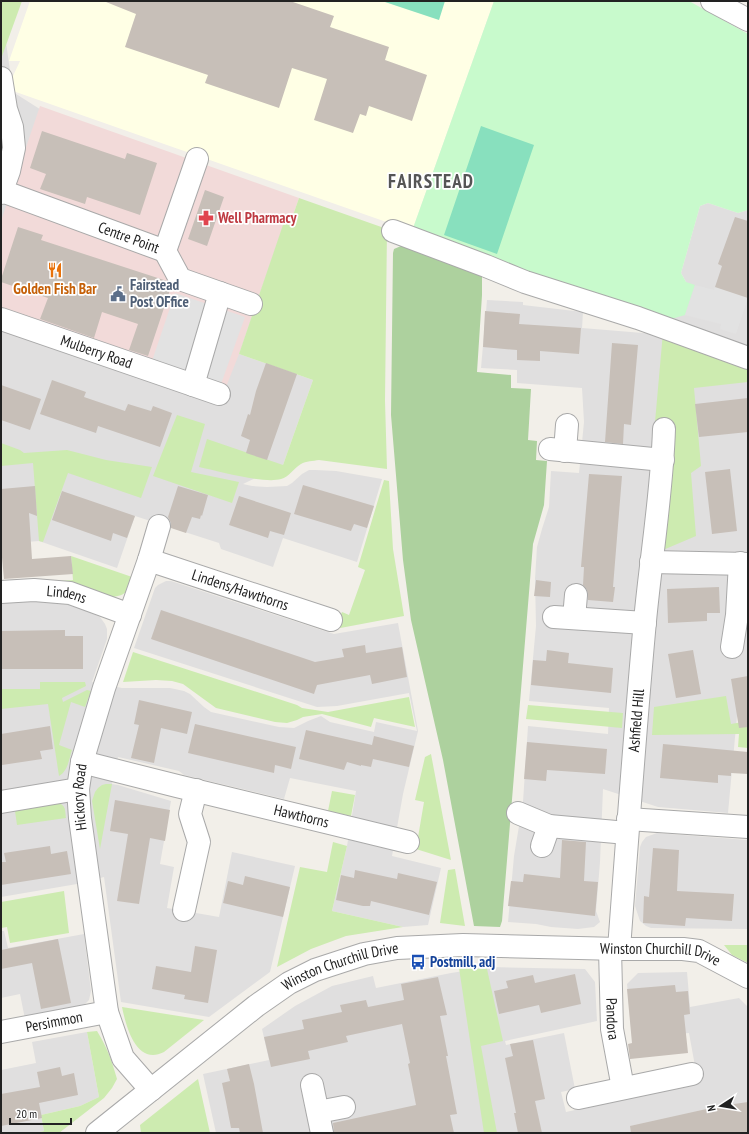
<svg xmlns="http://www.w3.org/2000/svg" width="749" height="1134" font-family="'PT Sans Narrow',sans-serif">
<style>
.residential{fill:#e0dfdf}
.commercial{fill:#f2dad9}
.education{fill:#ffffe5}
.grass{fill:#cdebb0}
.forest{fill:#add19e}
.park{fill:#c8facc}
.pitch{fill:#88e0be}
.parking{fill:#e2e2e2}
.building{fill:#c7bfb8}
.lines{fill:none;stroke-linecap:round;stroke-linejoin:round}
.minor-casing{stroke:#a9a9a9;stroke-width:24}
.minor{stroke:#fff;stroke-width:22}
.labels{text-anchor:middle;stroke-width:3.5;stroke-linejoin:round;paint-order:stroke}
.health-label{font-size:15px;font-weight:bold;fill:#be3a42;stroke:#fff;text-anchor:start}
.street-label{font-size:15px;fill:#222;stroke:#fff}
.service-label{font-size:15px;font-weight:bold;fill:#4e5e75;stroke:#fff;text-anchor:start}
.food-label{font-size:15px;font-weight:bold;fill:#c56008;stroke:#fff}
.transit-label{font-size:15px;font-weight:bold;fill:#164399;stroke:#fff;text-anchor:start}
.district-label{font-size:19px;font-weight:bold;letter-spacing:1px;fill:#555;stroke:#fff}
</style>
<rect width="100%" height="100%" fill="#f2efe9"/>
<!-- residential -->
<path class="residential" d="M1,7L13,92L46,113L289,208L239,354L313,380L283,465L243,484L252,486L267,487L287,486L292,483L302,474L309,470H315L336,471L382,479L357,562L283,538L273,567L221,549L219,543L135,516L117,568L39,541L1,544Z
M708,203L738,213L748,210V714L737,716L728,813L658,807L603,789L600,862L596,911L600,922L594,927L578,929L551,927L536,924L508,922L514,856L523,802L528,726L608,734L609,708L529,701L536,626L535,579L537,547L542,529L549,507L551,471L579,473L584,422L582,388L517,383V370L481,368L487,300L523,302V305L583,312L582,328L655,334L686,282L681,273L700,206Z
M166,581H171L334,634L398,623L418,731L403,794L392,856L441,868L428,925L403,927L332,911L347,846L356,791L290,778L284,799L184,775L179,771L118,757L112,784L118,785L171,801L160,864L174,867L167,908L219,917L232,852L295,866L270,972L209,1017L121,1002L104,877L77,884L1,897V602H47L69,605L84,610L100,617L105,624L107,629V639L92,682L122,688H170L184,691L190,694L204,707L211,712L279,727L294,728L308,721L321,716L330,722L374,732L376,722L417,731L409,693L337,706L317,707L134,648L155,588L158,585Z
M657,833L748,840V929L651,928L646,926L640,921L635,906L640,847L642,842L646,837Z
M1,931H4L8,948L84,934L91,991L89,1000L82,1007L25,1019L20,994L1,998Z
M490,967L585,969L595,982L597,1021L505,1041L506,1045L564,1033L575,1089L561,1092L566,1112L699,1083L697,1077L689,1033L632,1038L627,984L638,973L687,972L690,1007L739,998L748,1007V1133H216L203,1074L269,1060L262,1029L295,1006L332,986L373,976L376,988L451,973Z
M87,1032L99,1097L80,1106L41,1115L44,1131L36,1133H1V1070L36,1063L32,1042Z"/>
<!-- commercial -->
<path class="commercial" d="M40,106L299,198L291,221L285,220L239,354L226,387L1,309V221Z"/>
<!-- education -->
<path class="education" d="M30,1H494L412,231L13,91V76L20,61H9Z"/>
<!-- grass -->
<path class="grass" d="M1,1H22L1,59Z
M299,198L387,229L385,401L387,469L319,460C313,461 306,461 301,464C294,468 289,477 281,479C264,484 218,471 199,467L207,439L283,465L313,380L239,354L285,219L291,221Z
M663,332L748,365V382L694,388L701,466L691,473L696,536L663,550L670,422H655Z
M177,415L205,424L191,472L239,482L232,503L153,476Z
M1,443L20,450L24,453L67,450L106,460L152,467L141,498L68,473L43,542L39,541L33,463L1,466Z
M384,480L389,481L393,549L404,616L335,629L342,612L349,615L365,570L358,567Z
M71,556L135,578C128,591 125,597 109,597L59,583V581L73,580Z
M133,652L297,705L302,708L328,712L409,697L415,727L374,718L371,727L322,714L303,717L297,720L287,723L275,722L216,708L183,684L172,681L156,680L123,682Z
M40,682H85L86,686L62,698L63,702L87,690L91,691L85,707L71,702L59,745L72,750C69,759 68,771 59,776L48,704L1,709V689H40Z
M726,696L731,724L748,721V748L738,747L739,734L652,735L654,707Z
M528,705L623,713L622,728L526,719Z
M431,754L451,860L416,849L424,802L415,800L425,757Z
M106,784H112L100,849L92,801L95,792L98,788L102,785Z
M332,791L355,795L351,816L328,811Z
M55,802C66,805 65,808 66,818L17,825L15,811L1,813V809Z
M333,842L347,846L332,911L403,927L346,936L311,949L277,967L300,867L327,872Z
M455,869L465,926L440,923L448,870Z
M64,891L69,933L10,943L7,927L1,928V902Z
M724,945H748V963L732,955Z
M459,968L487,969L503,1041L481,1046L497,1133H484Z
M122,1007L204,1020L164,1052C136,1066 126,1026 122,1007Z
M97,1031C107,1047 112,1061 117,1079L112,1088L104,1098L59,1133H36L44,1131L41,1115L80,1106L99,1097L87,1032Z
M198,1079L210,1133H141L140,1125Z"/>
<!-- forest -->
<path class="forest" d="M401,246L482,271V295L477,372L511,375V388L531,389L528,440L537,441L536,460L547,461L544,505L533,544L502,921L500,927L474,926L443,760L411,620L403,560L391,415L393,253L394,249Z"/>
<!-- park -->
<path class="park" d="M494,1H689L748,34V210L738,213L708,203L700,206L681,273L686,282L695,285L685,315L664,321L412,231Z"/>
<!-- pitch -->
<path class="pitch" d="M382,1H445L439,20Z
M481,126L534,145L497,254L444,235Z"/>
<!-- parking -->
<path class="parking" d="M695,285L714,290L715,287L748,298L736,334L720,329L721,324L685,315Z
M175,293L245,317L221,384L152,361Z"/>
<!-- building -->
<path class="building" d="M106,1H290L334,16L330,27L389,47L385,60L427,75L412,121L369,106L366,116L360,114L353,133L314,120L327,79L292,68L279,108L205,83L208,75L125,47L136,14L106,2Z
M42,131L125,159L127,153L157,163L140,215L87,197L85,204L40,189L46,174L30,168Z
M205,190L224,197L207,246L188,239Z
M735,217L748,221V298L715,287L722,266L718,264Z
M18,227L43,235L41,240L167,281L171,287L148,356L129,350L138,324L102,312L94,338L40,319L48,298L1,282V279Z
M485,311L520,314L519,324L581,328L579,354L540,351V361L517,360V350L483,347Z
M612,343L638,345L631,425L624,424L623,444L605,442Z
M266,363L297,374L267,460L246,453L250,440L241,436L248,414L250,415L256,391Z
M52,380L86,392L84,397L125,411L128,404L151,411L153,406L172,413L160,447L98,426L96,433L40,414Z
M1,385L41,399L30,430L1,420Z
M748,398V432L699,437L695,404Z
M730,469L737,531L712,534L705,472Z
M589,474L622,476L613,587H615L613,602L588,600L587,590L583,585L584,567H581Z
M303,485L374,506L367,528L354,524L351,531L294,514Z
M35,486L37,516L29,513L32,559L71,556L73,574L4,579L1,547V489Z
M178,486L208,495L202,516L201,515L200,519L192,517L186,533L171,528V523L168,517Z
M62,491L135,516L127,538L113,533L111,541L52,520Z
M239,496L291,513L284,535L270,531L268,538L229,525Z
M536,580L551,582L550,597L534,596Z
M719,587L720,613H707V621L668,623L667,589Z
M161,610L315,662L344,657L342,649L365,645L366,653L402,647L407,677L372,684L370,675L317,685L314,694L151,639Z
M65,630V636H83V669H1V631Z
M547,650L569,653L568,663L613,668L611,693L531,685L533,660L546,661Z
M693,650L701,694L676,698L668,654Z
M748,676V727L739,728L731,679Z
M139,700L192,712L187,734L161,728L154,763L131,758L139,725L134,724Z
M195,724L296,747L291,769L275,765L274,773L188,753Z
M50,726L53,749L40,751L42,759L2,765L1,757V734Z
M306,730L372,745L374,736L414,746L409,767L373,759L371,767L361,765V766L347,762L344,770L299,759Z
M527,742L607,749L605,774L547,770L546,781L524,779Z
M663,744L748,752V774L731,773V776L718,775V783L660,778Z
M115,800L170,810L165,841L150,838L139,904L117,901L128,834L110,831Z
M562,840L586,842L584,881L598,882L595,916L508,906L511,881L523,882L524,874L560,878Z
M50,846L51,854L67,851L71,874L1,885V862H6L4,853Z
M653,848L679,850L677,891L734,894L732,921L686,918L685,926L643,923L644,896L649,897Z
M355,870L397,879L398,873L437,882L429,915L371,901L370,906H363L336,900L341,875L354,878Z
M245,876L290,887L283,917L223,903L228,881L243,885Z
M58,939L71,1003L41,1009L32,963L1,969V950Z
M195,946L217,950L208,1003L184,999L185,995L152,989L156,966L191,972Z
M575,974L581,1004L541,1013L539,1005L499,1014L494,991L508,988L506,981L533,975L535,983Z
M438,977L447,1015L440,1016L448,1056H446L457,1114L450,1115L454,1133H334L333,1123L416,1105L408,1064L410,1063L402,1024L346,1036L348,1042L308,1051L310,1059L271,1067L264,1037L304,1029L302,1020L342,1012L340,1005L366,1000L368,1007L404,1000L401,984Z
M675,985L676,992L688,991L690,1014L684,1015L688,1053L630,1059L628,1044L632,1043L627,989Z
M533,1040L545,1099L535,1101L542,1133H518L514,1113H516L505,1058L513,1056L510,1044Z
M249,1064L254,1084L263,1133H240L239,1128H231L226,1102L222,1083L230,1081L227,1069Z
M60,1067L62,1076L74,1073L78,1095L39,1103L42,1118L1,1126V1094L40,1087L37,1072Z
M748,1102V1133H631L630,1126L720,1106Z"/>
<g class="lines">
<!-- minor casing -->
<g class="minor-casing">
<g id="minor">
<path d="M712,1L748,20"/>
<path d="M1,78L6,109L12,127L14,148L9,171L1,193"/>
<path id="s1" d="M2,191L165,251L197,159"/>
<path d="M393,231L486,266L525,282L638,318L748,358"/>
<path d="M165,251L180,279L251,304"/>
<path id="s2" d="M1,319L193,385L220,293"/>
<path d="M193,385L219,394"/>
<path d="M550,449L663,460"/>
<path d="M565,451L567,425"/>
<path id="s3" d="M149,560L331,620"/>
<path d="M651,562L748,564"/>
<path id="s4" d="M1,592L34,590L70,593L130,615"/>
<path d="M554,617L645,623"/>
<path d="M574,618L576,595"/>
<path d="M732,647L737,615L740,563"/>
<path id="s5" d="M82,762L177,786L408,842"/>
<path d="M1,802L78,789"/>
<path d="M518,813L549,826L627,833"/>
<path d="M628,819L748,827"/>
<path d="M542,846L549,826"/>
<path d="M184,910L199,842L190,814L196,790"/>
<path id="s6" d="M610,949L612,1029L623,1088"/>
<path id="s7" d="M619,949C627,840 635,730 645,621C651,557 662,493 664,429"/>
<path id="s8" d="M1,1032L107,1012"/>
<path d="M312,1085L322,1133"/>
<path id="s9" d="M151,1090L123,1058L107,1012L80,818L78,789L82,762L104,688L149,560L159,526"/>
<path d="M578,1098L692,1074"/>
<path d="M318,1112L344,1107"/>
<path id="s10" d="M97,1133L256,1006L289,983L315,970L364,954L397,948L463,945L619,949H683L699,951L748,977"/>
</g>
</g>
<!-- minor -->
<use href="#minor" class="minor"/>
</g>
<!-- icons -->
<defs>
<g id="pharmacy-bare" transform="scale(1.2)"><path d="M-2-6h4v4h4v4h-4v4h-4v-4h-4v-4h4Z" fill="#e0444e" stroke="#fff" stroke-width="2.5" paint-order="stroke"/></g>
<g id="restaurant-bare" transform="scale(1.2)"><path d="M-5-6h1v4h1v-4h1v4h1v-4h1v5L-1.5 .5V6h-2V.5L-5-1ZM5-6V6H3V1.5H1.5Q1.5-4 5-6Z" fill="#e8710a" stroke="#fff" stroke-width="2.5" paint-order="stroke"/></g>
<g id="civic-bare" transform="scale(1.2)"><path d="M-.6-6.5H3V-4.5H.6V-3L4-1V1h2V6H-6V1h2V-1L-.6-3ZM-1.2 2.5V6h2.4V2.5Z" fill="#5c6f8a" stroke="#fff" stroke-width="2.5" paint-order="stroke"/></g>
<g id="bus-bare" transform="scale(1.2)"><path d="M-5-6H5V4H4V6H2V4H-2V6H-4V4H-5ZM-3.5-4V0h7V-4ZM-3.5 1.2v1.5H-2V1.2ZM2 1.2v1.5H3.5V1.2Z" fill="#1a4fb4" stroke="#fff" stroke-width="2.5" paint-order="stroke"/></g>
</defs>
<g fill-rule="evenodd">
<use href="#pharmacy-bare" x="206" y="218"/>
<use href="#restaurant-bare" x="55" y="270"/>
<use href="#civic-bare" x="118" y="294"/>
<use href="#bus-bare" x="418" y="962"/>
</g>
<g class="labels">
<!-- health labels -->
<g class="health-label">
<text x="218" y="223">Well Pharmacy</text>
</g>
<!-- street labels -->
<g class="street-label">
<text dy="5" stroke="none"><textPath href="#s1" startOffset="135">Centre Point</textPath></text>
<text dy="5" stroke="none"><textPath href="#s2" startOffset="101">Mulberry Road</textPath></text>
<text dy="5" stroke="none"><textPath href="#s3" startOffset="96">Lindens/Hawthorns</textPath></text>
<text dy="5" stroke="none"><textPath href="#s4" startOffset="66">Lindens</textPath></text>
<text dy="5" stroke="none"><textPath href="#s7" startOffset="229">Ashfield Hill</textPath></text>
<text dy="5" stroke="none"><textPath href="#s9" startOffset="308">Hickory Road</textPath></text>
<text dy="5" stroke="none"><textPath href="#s5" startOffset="226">Hawthorns</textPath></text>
<text dy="5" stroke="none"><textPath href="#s10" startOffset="622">Winston Churchill Drive</textPath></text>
<text dy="5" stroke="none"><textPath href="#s10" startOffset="298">Winston Churchill Drive</textPath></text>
<text dy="5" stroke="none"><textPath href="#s6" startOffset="70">Pandora</textPath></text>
<text dy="5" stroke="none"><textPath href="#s8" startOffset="54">Persimmon</textPath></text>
</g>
<!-- service labels -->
<g class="service-label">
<text x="130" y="290">Fairstead<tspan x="130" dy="17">Post OFfice</tspan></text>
</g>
<!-- food labels -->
<g class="food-label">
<text x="55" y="294">Golden Fish Bar</text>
</g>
<!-- transit labels -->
<g class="transit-label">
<text x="430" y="967">Postmill, adj</text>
</g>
<!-- district labels -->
<g class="district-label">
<text x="431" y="188">FAIRSTEAD</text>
</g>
</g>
<!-- border -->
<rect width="749" height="1134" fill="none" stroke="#222222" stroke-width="4"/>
<!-- north arrow -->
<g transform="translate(721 1106) rotate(258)" stroke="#ffffff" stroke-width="3" paint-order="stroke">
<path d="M0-3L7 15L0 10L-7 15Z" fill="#222222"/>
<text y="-6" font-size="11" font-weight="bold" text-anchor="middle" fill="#222222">N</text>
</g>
<!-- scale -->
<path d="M10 1118v6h61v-6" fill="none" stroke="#222222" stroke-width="2"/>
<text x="16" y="1118" font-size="12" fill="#222222" stroke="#ffffff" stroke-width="3" paint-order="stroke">20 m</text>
</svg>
